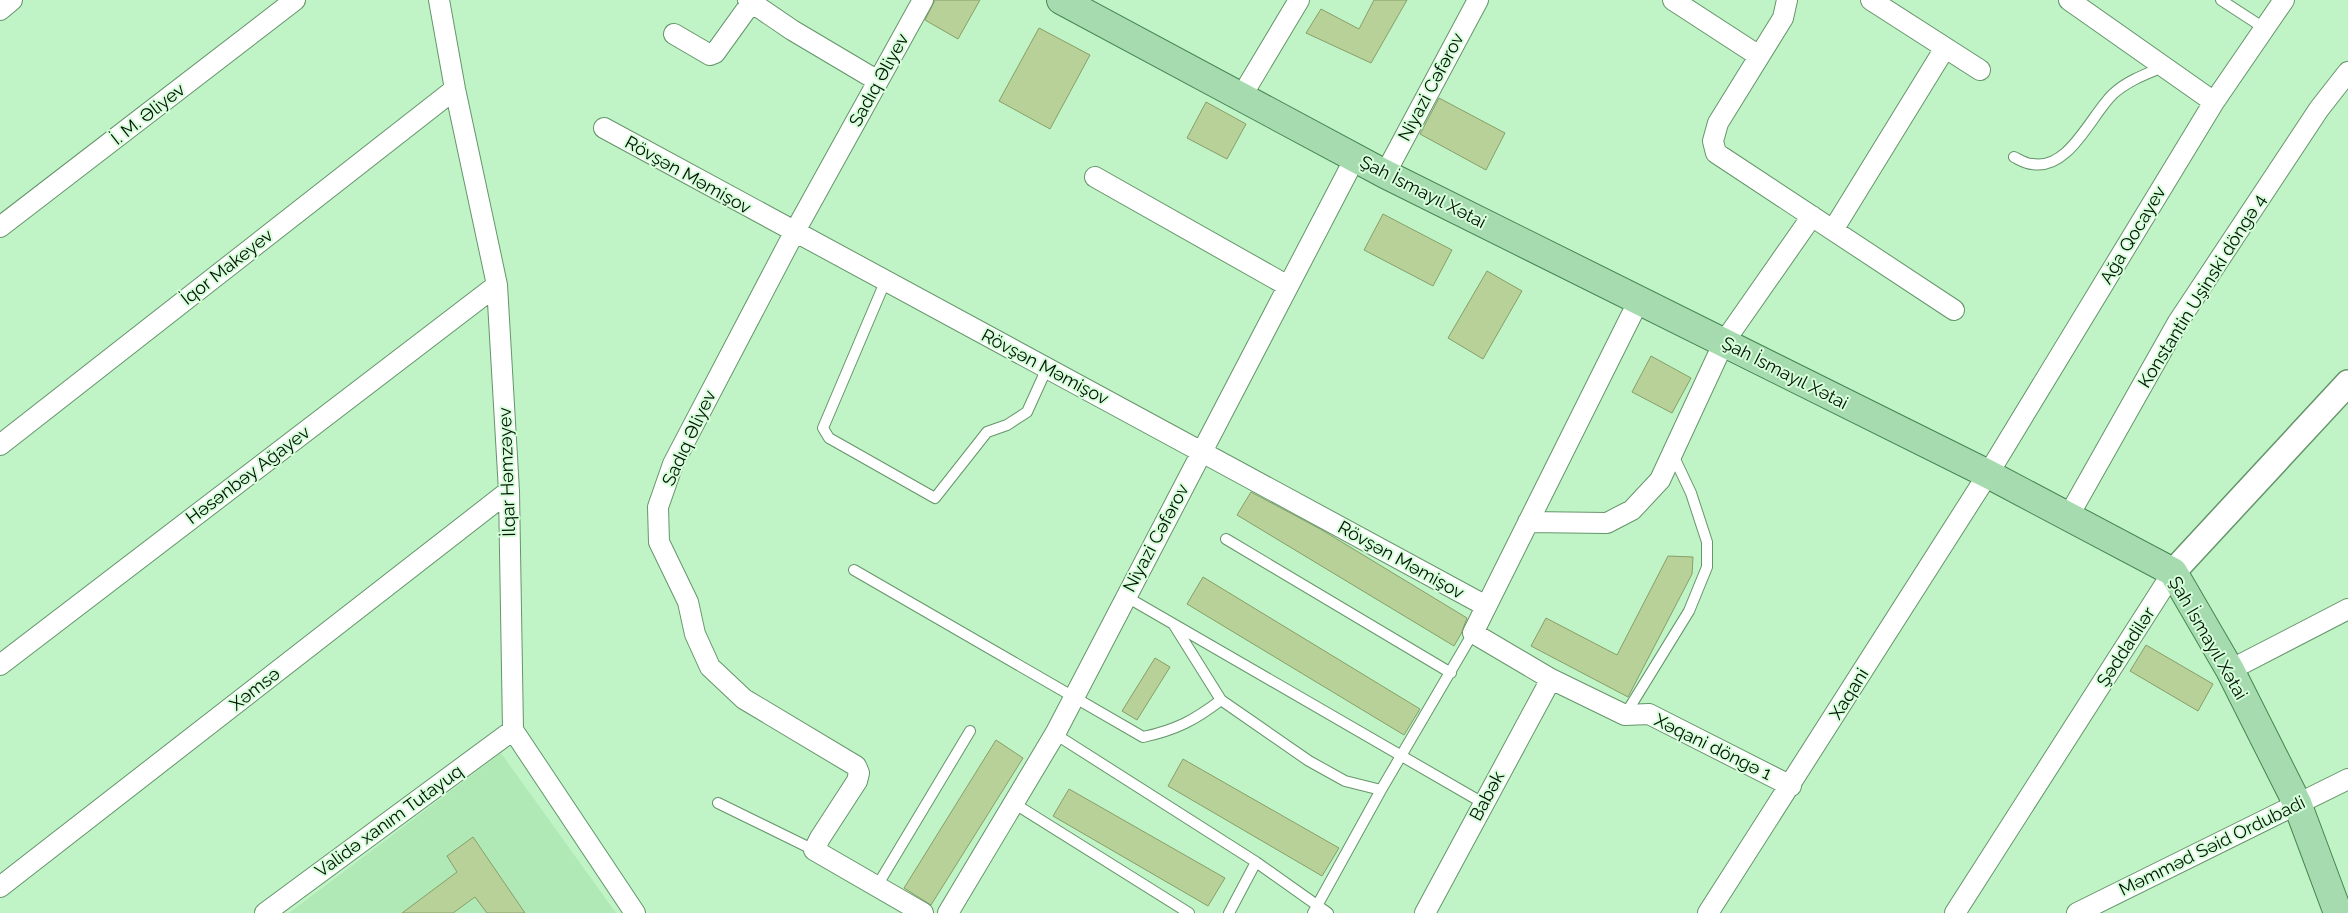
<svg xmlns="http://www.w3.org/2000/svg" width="2348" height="913" font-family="Raleway,sans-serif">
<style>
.built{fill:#b0e9b6}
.building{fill:#b8d198;stroke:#879f68}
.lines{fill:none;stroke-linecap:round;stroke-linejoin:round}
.service-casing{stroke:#65956b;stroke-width:12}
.minor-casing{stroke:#65956b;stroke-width:22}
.tertiary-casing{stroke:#65956b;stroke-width:28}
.primary-casing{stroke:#458550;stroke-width:30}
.service{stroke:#fff;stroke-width:10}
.minor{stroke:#fff;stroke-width:20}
.tertiary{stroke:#fff;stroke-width:25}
.primary{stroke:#a6dbaf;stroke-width:28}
.labels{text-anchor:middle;stroke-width:4;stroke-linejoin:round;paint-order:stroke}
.street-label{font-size:18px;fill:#011104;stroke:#d5fed9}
</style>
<rect width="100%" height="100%" fill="#c0f4c6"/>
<!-- built -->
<path class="built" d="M501,753L616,913H289Z"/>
<!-- building -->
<path class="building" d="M935,0H980L958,39L925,20Z
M1374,0H1407L1371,63L1306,33L1321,9L1359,29Z
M1039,28L1090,55L1050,129L999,101Z
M1439,98L1505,133L1486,170L1420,134Z
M1206,102L1246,124L1227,159L1187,138Z
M1383,214L1452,250L1433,286L1364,250Z
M1487,271L1522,291L1483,359L1448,338Z
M1651,356L1691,378L1672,413L1632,392Z
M1251,492L1322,530L1467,618L1461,634L1454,646L1237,515Z
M1668,556L1693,557L1692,574L1628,697L1531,646L1546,618L1617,655Z
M1203,577L1420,709L1404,735L1187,604Z
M2146,645L2213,684L2198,711L2130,671Z
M1155,658L1170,667L1137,720L1122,711Z
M996,740L1023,758L931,905L904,888Z
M1183,759L1339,848L1322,876L1168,786Z
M1069,789L1225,878L1208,906L1053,816Z
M473,837L525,913H487L475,897L453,913H402L457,872L447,856Z"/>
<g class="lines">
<!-- service casing -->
<g class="service-casing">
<path id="service" d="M2221,0L2264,28
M2014,157C2020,160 2026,164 2032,164C2069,171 2091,115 2113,94C2127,81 2146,74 2163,67
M885,282L823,428L829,438L935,498L987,432L1007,425L1027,412L1047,368
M1226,539L1451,673
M854,570L1143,737C1176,730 1195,720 1221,700
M1125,596L1483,803
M1174,625L1221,700L1309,761L1345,781L1381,790
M1625,715L1689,611L1707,567V542L1691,493L1673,455
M1055,734L1256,862L1328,913
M718,803L814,850
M1015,804L1189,913
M877,886L970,731
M1229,913L1256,862
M1313,913L1381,790L1473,633"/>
</g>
<!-- minor casing -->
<g class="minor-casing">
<path id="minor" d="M439,0L455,89L497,285L509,491L513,730L635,913
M748,0L792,30L878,81
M1673,0L1759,56
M1787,0L1783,18L1718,123L1713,141L1716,153L1954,310
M1871,0L1980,70
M2069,0L2214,102
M0,10L12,0
M674,34L710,55L715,53L751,3
M1241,97L1299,0
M604,128L1486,606
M1385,174L1478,0
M1095,177L1288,286
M0,227L295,0
M1833,230L1945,48
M1639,300L1473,633L1551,679L1625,715L1649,714L1791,786
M0,445L455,89
M2068,517L2178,322L2319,109L2348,72
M1528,522L1607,523L1632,510L1660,480L1724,342L1812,216
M0,665L497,285
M2230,670L2348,609
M0,887L509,491
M265,913L513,730
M923,913L814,850L820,838L857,781L859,773L856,766L744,699L710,667L695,634L688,602L659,542L658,507L673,464L794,233L923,0
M948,913L1055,734L1355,158
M1425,913L1551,679
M1708,913L1988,474L2214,102L2284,0
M1955,913L2173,572
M2077,913L2348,779"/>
</g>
<!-- tertiary casing -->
<g class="tertiary-casing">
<path id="tertiary" d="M2173,572L2348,383"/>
</g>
<!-- primary casing -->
<g class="primary-casing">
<path id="primary" d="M1061,0L1385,174L1988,474L2173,572L2230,670L2297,803L2338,913"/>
</g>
<!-- service -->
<use href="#service" class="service"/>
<!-- minor -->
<use href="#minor" class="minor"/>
<!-- tertiary -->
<use href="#tertiary" class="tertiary"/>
<!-- primary -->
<use href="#primary" class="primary"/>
</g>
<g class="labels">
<!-- street labels -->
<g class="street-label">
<text transform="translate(879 80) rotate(-61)" y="6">Sadıq Əliyev</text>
<text transform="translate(1431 87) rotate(-62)" y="6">Niyazi Cəfərov</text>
<text transform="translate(148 114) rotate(-38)" y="6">İ. M. Əliyev</text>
<text transform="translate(688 175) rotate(29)" y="6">Rövşən Məmişov</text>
<text transform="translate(1423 192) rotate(27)" y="6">Şah İsmayıl Xətai</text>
<text transform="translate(2133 235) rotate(-59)" y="6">Ağa Qocayev</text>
<text transform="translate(227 267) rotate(-38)" y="6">İqor Makeyev</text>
<text transform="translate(2202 291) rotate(-58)" y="6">Konstantin Uşinski döngə 4</text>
<text transform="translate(1045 367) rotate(28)" y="6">Rövşən Məmişov</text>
<text transform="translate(1785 373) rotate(27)" y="6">Şah İsmayıl Xətai</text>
<text transform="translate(689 438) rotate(-65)" y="6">Sadıq Əliyev</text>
<text transform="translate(507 472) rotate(-92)" y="6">İlqar Həmzəyev</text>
<text transform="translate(248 475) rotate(-37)" y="6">Həsənbəy Ağayev</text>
<text transform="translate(1156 538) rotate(-62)" y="6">Niyazi Cəfərov</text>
<text transform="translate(1401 560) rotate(29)" y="6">Rövşən Məmişov</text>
<text transform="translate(2208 638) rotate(60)" y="6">Şah İsmayıl Xətai</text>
<text transform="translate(2126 647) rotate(-57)" y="6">Şəddadilər</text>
<text transform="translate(255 689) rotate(-38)" y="6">Xəmsə</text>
<text transform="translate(1849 694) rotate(-58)" y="6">Xaqani</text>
<text transform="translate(1713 747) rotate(26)" y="6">Xəqani döngə 1</text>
<text transform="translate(1487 796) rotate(-62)" y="6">Babək</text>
<text transform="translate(389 821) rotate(-36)" y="6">Validə xanım Tutayuq</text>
<text transform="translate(2212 846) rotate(-26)" y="6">Məmməd Səid Ordubadi</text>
</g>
</g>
</svg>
